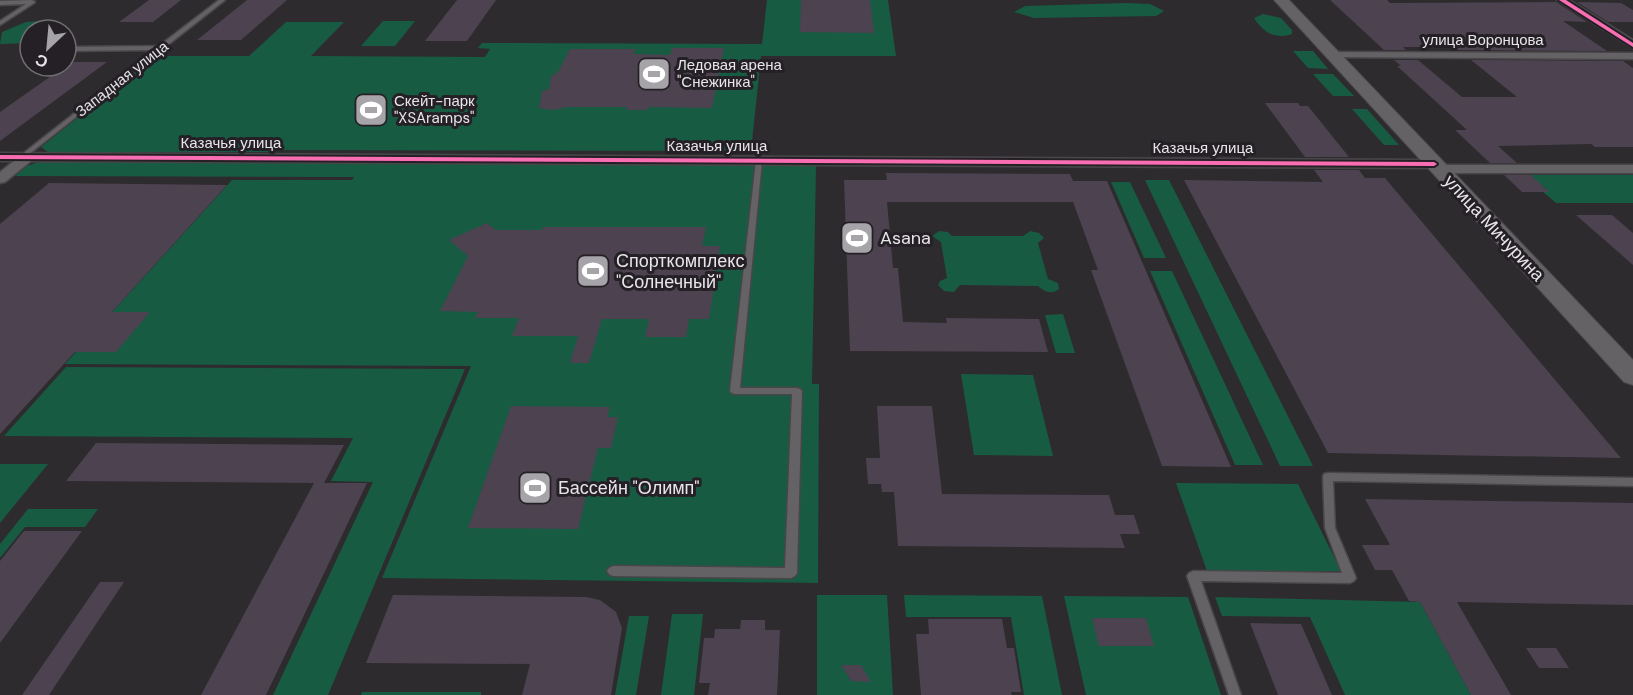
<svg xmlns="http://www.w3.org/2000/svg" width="1633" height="695" font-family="'DM Sans',sans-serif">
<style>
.green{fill:#185b43}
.building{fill:#4c4250}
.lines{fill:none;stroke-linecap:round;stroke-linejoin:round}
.lane-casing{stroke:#484649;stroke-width:3}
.street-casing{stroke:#484649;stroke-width:3}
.secondary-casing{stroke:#484649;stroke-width:2}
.lane{fill:#646265;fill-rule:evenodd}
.street{fill:#646265;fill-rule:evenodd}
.secondary{fill:#646265;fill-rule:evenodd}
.cycleway-casing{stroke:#242025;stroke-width:4}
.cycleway{fill:#f96db3;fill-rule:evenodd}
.labels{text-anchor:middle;stroke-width:6;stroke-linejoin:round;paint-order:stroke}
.far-street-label{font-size:15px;fill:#e7e5e9;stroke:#242025}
.far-poi-label{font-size:15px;fill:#e7e5e9;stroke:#242025;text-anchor:start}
.street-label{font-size:18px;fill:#e7e5e9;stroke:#242025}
.poi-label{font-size:18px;fill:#e7e5e9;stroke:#242025;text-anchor:start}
</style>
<rect width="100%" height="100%" fill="#2d2b2e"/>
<!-- green -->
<path class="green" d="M767,0H888L896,56H761L751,151L277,150L271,152H48L41,147L156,56H249L286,22H344L311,56L485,57L490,49L478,48L482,43L762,44Z
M1126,3L1150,4L1164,11L1156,16L1034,18L1014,12L1025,6Z
M1263,14L1281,18L1292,30V34C1275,40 1263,32 1254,18Z
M41,21L60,22L61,25L57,30H30V43L0,44L2,32L26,22Z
M383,21H415L395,46H361Z
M1293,51H1313L1328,69L1308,68Z
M1313,74H1333L1354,96H1333Z
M1352,109H1367L1399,145H1384Z
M42,161L816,166L812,384H819L818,583L382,578L471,366L65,364L232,180H352L354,177L15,176L27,166Z
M1530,175H1633V203H1556L1543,192L1548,191Z
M1145,180H1169L1313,466H1280Z
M1111,182H1130L1166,258H1144Z
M939,231L948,232L952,236H1023L1030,231L1039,233L1044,238L1038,243L1048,279L1058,283L1059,289C1052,295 1044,292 1038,286L960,285L954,292L944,291L938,285L940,281L947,278L941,242L932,236Z
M1150,271H1172L1263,465H1235Z
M1063,314L1075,353H1056L1045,315Z
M66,367L465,369L328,695H273L373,482L331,481L353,438L4,436Z
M961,374L1033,375L1053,456L974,455Z
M0,464H48L0,523Z
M1176,483L1298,484L1341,571H1207Z
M28,509H98L85,527H25L0,558V544Z
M817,595H887L893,695H817Z
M904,595L1042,596L1062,695H1024L1011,617H906Z
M1064,596L1188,597L1221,695H1086Z
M1215,597L1420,602L1471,695H1345L1310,617L1222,616Z
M672,614H703L694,695H661Z
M629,616H649L636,695H615Z
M362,692H481V695H361Z"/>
<!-- building -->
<path class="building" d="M149,0H181L153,22H119Z
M247,0H287L241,40H197Z
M457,0H496L467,41H425Z
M801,0H870L874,33L800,32Z
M1330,0H1387L1390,3L1556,2L1587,22L1563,21L1607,51L1458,50L1455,47H1403L1406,50H1384Z
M1577,2L1621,3L1633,10V22H1608Z
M672,48H724L712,108L649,107L648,110H626L627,107H568L552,110L539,108L542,91L549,89L551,76L558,72L570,49H635L633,54L670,55Z
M1394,60H1418L1462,97H1517L1471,60L1623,61L1633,68V147H1595L1591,144L1498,146L1517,163H1490L1455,130H1467L1397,66H1401Z
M71,62H107L0,141V112Z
M1265,103H1298L1300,106H1308L1349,157H1305Z
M1314,170H1359L1365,178H1385L1621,458L1328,453L1184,180L1323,182Z
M886,173L1070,174L1073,181H1107L1231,467L1162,466L1091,270H1098L1073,202H887L893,268H898L903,322L947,323L946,318L1039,319L1048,352L850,351L844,180H887Z
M1504,175H1531L1549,192H1522Z
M49,183L227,185L112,312H150L116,352H75L0,434V224Z
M1576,215H1612L1633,233V265Z
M487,223L496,230H542L543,227H706L702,246H720L709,319H689L686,337H645L649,319H602L589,363H570L578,336H512L519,318H475L478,312L440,311L468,256L449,240Z
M511,406L610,407L607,417H618L611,448H598L578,529L468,528Z
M877,406H932L942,494L1109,495L1115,515H1134L1140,534H1120L1125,548L898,546L894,492H882L881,484H868L866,458H880Z
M96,443L344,445L324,483H367L266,695H201L314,483L66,481Z
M1365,499L1633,503V605L1457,602L1511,695H1471L1420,602L1409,601L1392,570H1375L1362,545H1390Z
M24,531H82L0,643V561Z
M100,582H124L49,695H22Z
M393,595L586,597L600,600L616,612L622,628L611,695H522L530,664L366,663Z
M1092,618H1146L1154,646H1099Z
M928,619H1002L1007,648H1014L1021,692H1011L1012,695H921L916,634H929Z
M741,620H765V630H780L777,695H708L710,683H699L704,638H714L715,629H740Z
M1250,623L1301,624L1332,695H1278Z
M1526,648H1556L1569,668H1539Z
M841,665H861L871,682L851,681Z"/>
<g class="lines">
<!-- lane casing -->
<g class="lane-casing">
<path id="lane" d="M32,0L35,2L34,3L0,25V21L26,4L0,5V1Z
M219,0H225L24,158H20V156L155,50L66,51V47L159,46Z
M759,159L762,161L740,388H797L800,389L802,391L797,573L795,576L791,578L613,576L609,574L607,571L609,568L613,566L785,568L792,394H735L732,393L730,391L756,161Z
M1328,473L1633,478V486L1333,481L1335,528L1356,578L1354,581L1350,583L1201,581L1241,695H1229L1187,576L1189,573L1193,571L1342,573L1325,528L1323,477L1324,474Z"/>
</g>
<!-- street casing -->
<g class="street-casing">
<path id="street" d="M1557,0H1569L1633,40V48Z
M1332,52L1633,53V59L1328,57V53Z
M0,153L1434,160L1439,161L1440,165H1633V173H1439L1434,172L1433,168L31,161L5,182L0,183V172L14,161H0Z"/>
</g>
<!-- secondary casing -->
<g class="secondary-casing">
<path id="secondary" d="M1274,0H1289L1633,360V385L1624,382Z"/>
</g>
<!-- lane -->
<use href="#lane" class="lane"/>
<!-- street -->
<use href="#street" class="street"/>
<!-- secondary -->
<use href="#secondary" class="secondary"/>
<!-- cycleway casing -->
<g class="cycleway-casing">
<path id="cycleway" d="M1559,0H1566L1633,43V47Z
M0,155L1434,162L1437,164L1434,166L0,159Z"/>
</g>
<!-- cycleway -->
<use href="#cycleway" class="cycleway"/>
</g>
<!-- icons -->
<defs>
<g id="stadium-square" transform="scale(1.725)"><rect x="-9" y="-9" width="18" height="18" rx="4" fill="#a6a4a8" stroke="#242025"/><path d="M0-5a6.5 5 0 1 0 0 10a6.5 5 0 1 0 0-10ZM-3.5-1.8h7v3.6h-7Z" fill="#fff"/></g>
</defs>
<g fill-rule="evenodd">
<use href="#stadium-square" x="654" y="74"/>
<use href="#stadium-square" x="371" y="110"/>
<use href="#stadium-square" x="857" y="238"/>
<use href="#stadium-square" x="593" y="271"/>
<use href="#stadium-square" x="535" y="488"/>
</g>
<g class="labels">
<!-- far-street labels -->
<g class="far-street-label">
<text x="1483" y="45">улица Воронцова</text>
<text transform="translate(122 79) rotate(-38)" y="5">Западная улица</text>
<text x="231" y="148">Казачья улица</text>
<text x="717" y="151">Казачья улица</text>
<text x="1203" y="153">Казачья улица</text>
</g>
<!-- far-poi labels -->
<g class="far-poi-label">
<text x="677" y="70">Ледовая арена<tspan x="677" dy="17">"Снежинка"</tspan></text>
<text x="394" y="106">Скейт-парк<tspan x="394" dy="17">"XSAramps"</tspan></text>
</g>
<!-- street labels -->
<g class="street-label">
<text transform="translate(1494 228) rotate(47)" y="6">улица Мичурина</text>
</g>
<!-- poi labels -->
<g class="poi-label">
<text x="880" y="244">Asana</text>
<text x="616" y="267">Спорткомплекс<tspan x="616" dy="21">"Солнечный"</tspan></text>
<text x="558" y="494">Бассейн "Олимп"</text>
</g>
</g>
<!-- north arrow -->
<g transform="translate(48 48) rotate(206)"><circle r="28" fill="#242025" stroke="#726f73" stroke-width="1.5"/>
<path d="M0-4.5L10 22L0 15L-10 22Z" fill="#a6a4a8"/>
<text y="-9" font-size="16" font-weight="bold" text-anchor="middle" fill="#e7e5e9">С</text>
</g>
</svg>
